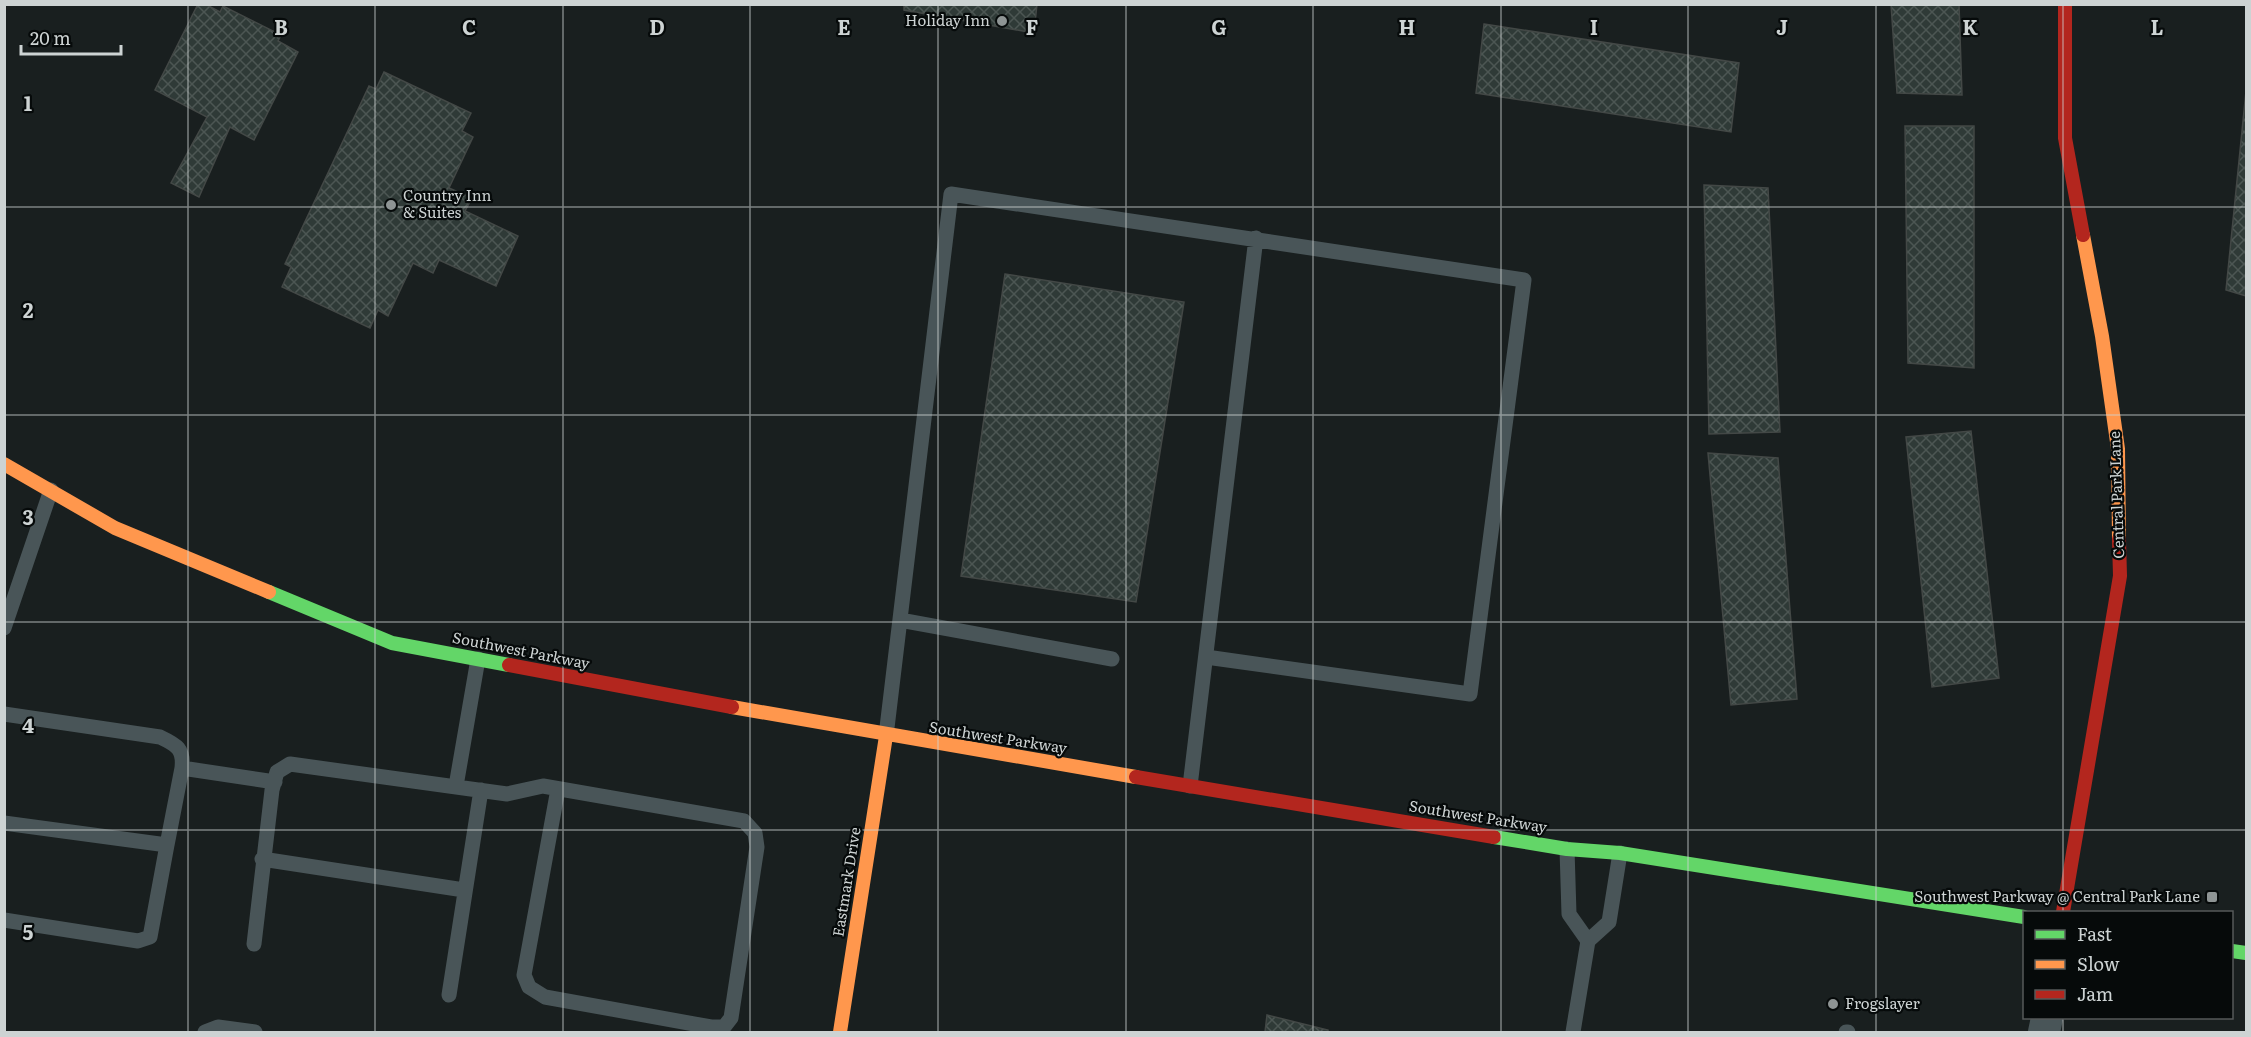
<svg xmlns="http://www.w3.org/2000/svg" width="2251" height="1037" font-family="Literata,serif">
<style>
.building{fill:url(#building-cross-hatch);stroke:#434846;stroke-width:1.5}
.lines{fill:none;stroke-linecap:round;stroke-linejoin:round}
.lane{stroke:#495558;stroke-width:15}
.street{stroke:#495558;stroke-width:32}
.fast{stroke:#63d668;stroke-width:14}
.slow{stroke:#ff974d;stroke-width:14}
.jam{stroke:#b3261e;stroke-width:14}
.grid{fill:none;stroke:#cdd3d3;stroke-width:1.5;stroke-opacity:0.55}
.poi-dot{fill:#8e9494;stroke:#060a0a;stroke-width:2}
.labels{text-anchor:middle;stroke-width:4.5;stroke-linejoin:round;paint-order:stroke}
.poi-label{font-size:15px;fill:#cdd3d3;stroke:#060a0a;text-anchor:end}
.street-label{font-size:15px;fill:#cdd3d3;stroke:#060a0a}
.grid-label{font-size:20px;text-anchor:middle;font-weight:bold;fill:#cdd3d3;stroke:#060a0a;stroke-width:4.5;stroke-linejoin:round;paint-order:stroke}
</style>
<defs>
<pattern id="building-cross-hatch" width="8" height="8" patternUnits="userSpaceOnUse" patternTransform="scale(1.5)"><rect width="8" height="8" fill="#2f3a37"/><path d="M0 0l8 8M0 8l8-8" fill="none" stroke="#4c5653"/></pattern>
</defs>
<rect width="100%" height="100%" fill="#191f1f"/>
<!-- building -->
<path class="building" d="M198,4H205L220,12L223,6L281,35L278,41L298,52L254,140L230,127L199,197L171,183L207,117L155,90Z
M904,4H1037L1034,33L904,10Z
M1891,4H1959L1962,95L1897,93Z
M1484,24L1739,63L1731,132L1476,93Z
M384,72L471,113L462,131L473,137L449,188L472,198L465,211L518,236L496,286L439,260L433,273L413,263L388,316L378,310L370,328L282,287L291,267L285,264L369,86L376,89Z
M2246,91V296L2226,290Z
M1905,126H1974V368L1908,363Z
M1704,185L1768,188L1780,432L1709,434Z
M1005,274L1184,302L1136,602L961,576Z
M1971,431L1999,678L1932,687L1906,437Z
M1708,453L1778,458L1797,699L1731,705Z
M1267,1015L1328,1030V1032H1265Z"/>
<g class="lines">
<!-- lane -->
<path class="lane" d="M900,620L1112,659
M4,628L51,490
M4,714L160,737C177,745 184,749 182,768L275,782
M886,736L951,194L1524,280L1470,694L1206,657
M456,786L478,659
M1190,786L1256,238
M4,823L167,845L182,768
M1567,849L1569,914L1588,941
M262,859L464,890
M4,920L138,941L150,937L167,845
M254,944L272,790L277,772L290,764L507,794L543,786L744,821L755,833L757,847L731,1018L724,1027H711L545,997L529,987L524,975L558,789
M449,995L481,790
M205,1032L218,1027L255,1032
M1573,1032L1588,941L1609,922L1620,853
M1846,1032H1848"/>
<!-- street -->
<path class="street" d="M2044,1032L2047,1018"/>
<!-- fast -->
<path class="fast" d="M269,592L392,643L509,665
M1494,837L1567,849L1620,853L2024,917
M2232,951L2246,953"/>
<!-- slow -->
<path class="slow" d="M2083,235L2102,336L2118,449L2119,539
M4,464L115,528L269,592
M732,707L1136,777
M840,1032L886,736"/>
<!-- jam -->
<path class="jam" d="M2065,4V138L2083,235
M509,665L732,707
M1136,777L1494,837
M2063,912L2120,576L2119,539"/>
</g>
<!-- grid -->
<path class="grid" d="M188,4V1032M375,4V1032M563,4V1032M750,4V1032M938,4V1032M1126,4V1032M1313,4V1032M1501,4V1032M1688,4V1032M1876,4V1032M2063,4V912M4,207H2246M4,415H2246M4,622H2246M4,830H2246M2063,1018V1032"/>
<!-- markers -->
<g class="poi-dot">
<circle cx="1002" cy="21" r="6"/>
<circle cx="391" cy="205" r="6"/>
<rect x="2206" y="891" width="12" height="12" rx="3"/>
<circle cx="1833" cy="1004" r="6"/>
</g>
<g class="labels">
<!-- poi labels -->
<g class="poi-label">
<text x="990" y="26">Holiday Inn</text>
<text x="403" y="201" text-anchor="start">Country Inn<tspan x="403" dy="17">&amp; Suites</tspan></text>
<text x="2200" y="902">Southwest Parkway @ Central Park Lane</text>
<text x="1845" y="1009" text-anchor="start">Frogslayer</text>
</g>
<!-- street labels -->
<g class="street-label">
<text transform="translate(2117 495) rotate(-92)" y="5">Central Park Lane</text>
<text transform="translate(521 651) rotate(11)" y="5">Southwest Parkway</text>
<text transform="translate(998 738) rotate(9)" y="5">Southwest Parkway</text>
<text transform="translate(1478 817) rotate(9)" y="5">Southwest Parkway</text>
<text transform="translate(847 882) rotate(-81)" y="5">Eastmark Drive</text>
</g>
</g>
<g class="grid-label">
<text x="281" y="35">B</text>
<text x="469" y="35">C</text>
<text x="657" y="35">D</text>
<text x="844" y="35">E</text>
<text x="1032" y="35">F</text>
<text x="1219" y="35">G</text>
<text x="1407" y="35">H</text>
<text x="1594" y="35">I</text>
<text x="1782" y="35">J</text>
<text x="1970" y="35">K</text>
<text x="2157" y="35">L</text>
<text x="28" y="111">1</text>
<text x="28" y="318">2</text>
<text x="28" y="525">3</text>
<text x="28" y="733">4</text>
<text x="28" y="940">5</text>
</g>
<!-- border -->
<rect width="2251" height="1037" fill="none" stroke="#cdd3d3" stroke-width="12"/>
<!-- legend -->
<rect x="2023" y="911" width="210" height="108" fill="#060a0a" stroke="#565a5a" stroke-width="1.5"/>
<rect x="2035" y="930" width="30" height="9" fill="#63d668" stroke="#565a5a" stroke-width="1.5"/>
<text x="2077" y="941" font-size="18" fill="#cdd3d3">Fast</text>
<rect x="2035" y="960" width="30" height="9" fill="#ff974d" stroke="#565a5a" stroke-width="1.5"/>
<text x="2077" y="971" font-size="18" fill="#cdd3d3">Slow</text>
<rect x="2035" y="990" width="30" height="9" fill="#b3261e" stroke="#565a5a" stroke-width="1.5"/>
<text x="2077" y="1001" font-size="18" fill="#cdd3d3">Jam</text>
<!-- scale -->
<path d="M21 45v9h100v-9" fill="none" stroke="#cdd3d3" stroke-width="3"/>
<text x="30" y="45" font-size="18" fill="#cdd3d3" stroke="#060a0a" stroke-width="4.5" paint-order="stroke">20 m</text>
</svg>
